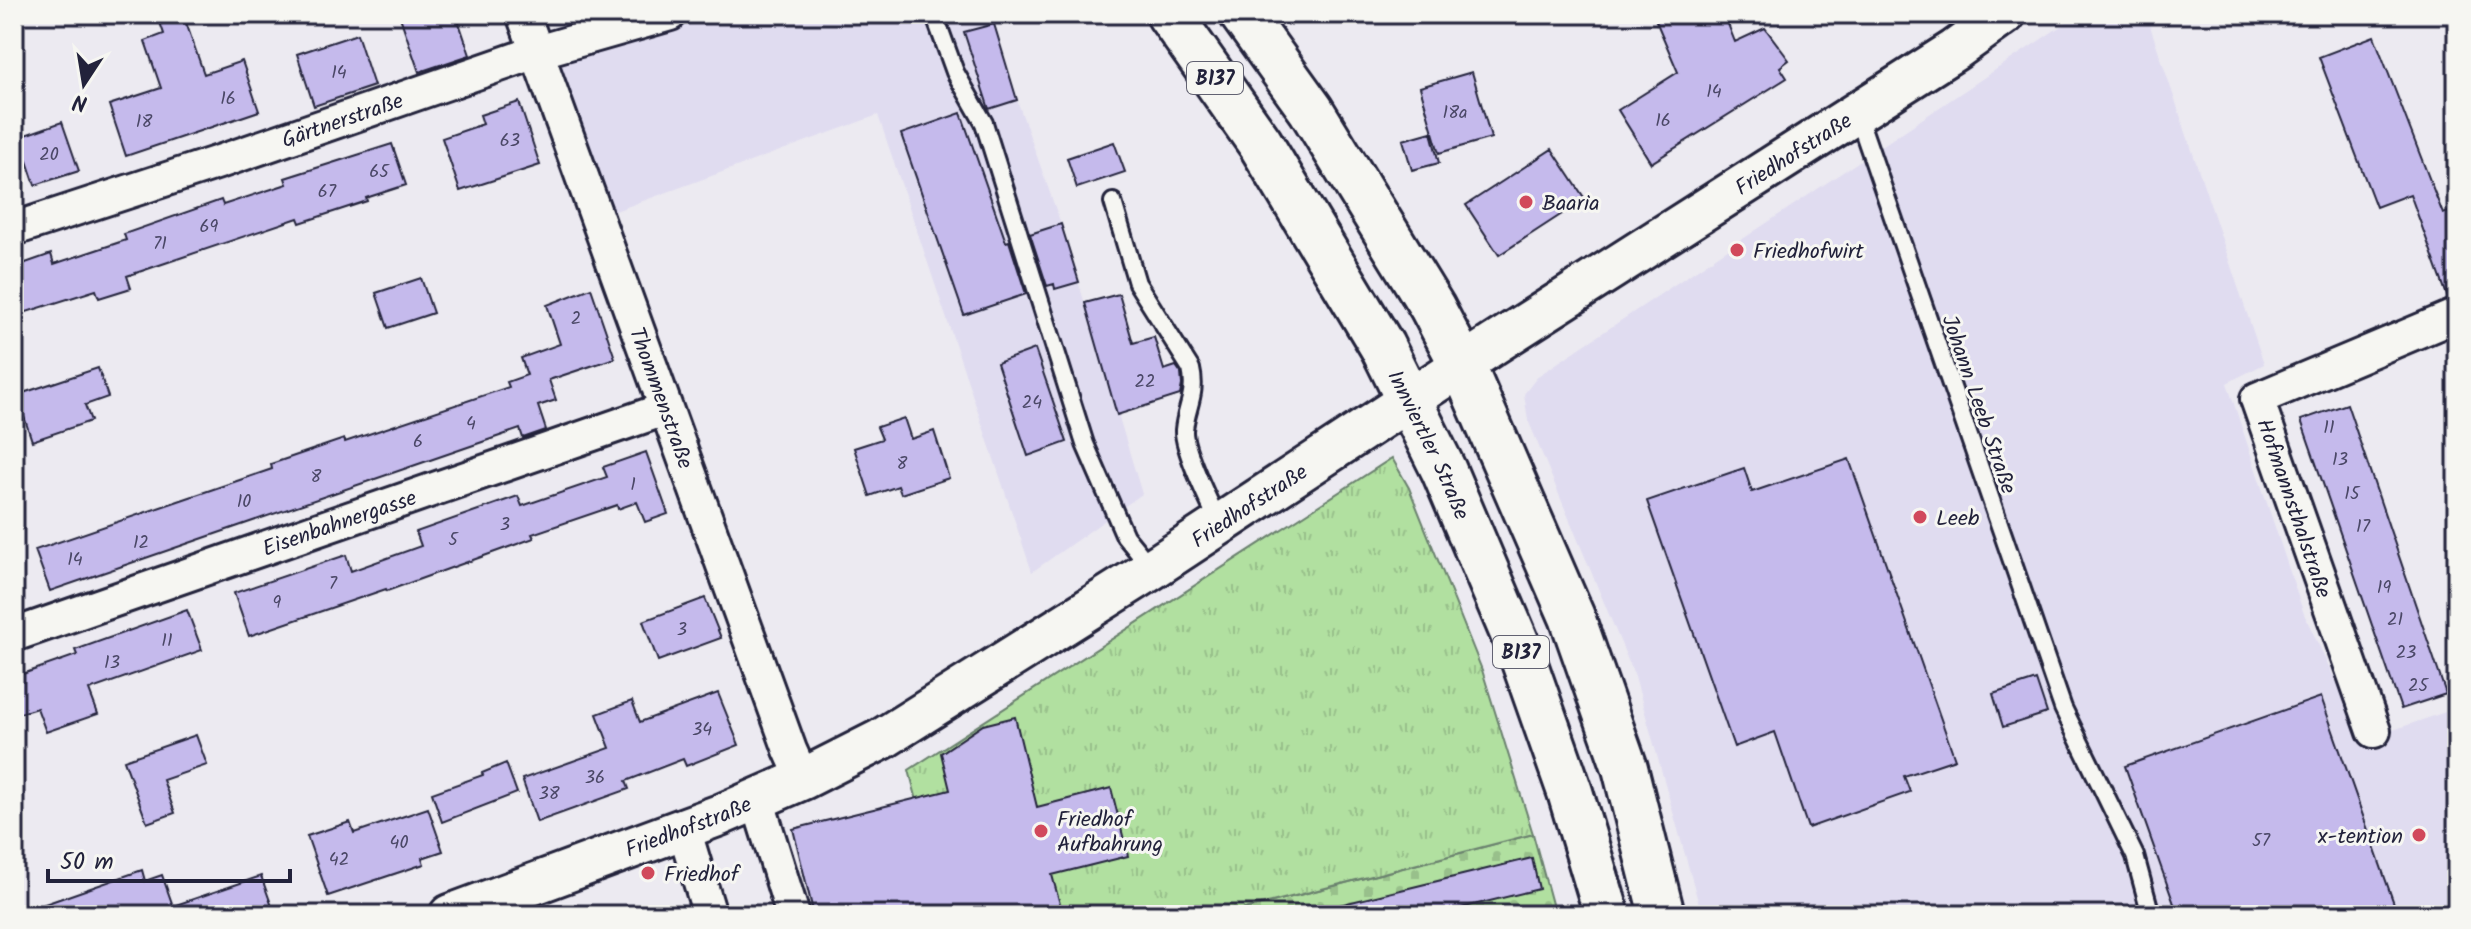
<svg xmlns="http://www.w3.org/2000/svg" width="2471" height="929" font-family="Kalam,sans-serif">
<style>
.built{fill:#e0dcf0}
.cemetery{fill:url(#cemetery-stones);stroke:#6a816e;stroke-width:2}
.park{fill:url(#park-tufts);stroke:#6a816e;stroke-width:2}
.building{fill:#c5baec;stroke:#22223b;stroke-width:2}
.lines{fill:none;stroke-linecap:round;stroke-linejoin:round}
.service-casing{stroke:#22223b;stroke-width:22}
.minor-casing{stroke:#22223b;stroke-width:38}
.tertiary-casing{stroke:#22223b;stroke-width:46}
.primary-casing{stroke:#22223b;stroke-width:50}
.service{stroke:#f6f6f2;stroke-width:16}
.minor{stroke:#f6f6f2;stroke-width:32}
.tertiary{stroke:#f6f6f2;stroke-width:40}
.primary{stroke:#f6f6f2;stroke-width:44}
.poi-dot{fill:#d1495b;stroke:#f6f6f2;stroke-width:3}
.labels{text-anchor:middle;stroke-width:6;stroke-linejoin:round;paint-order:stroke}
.number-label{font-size:18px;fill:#4b4867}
.shield{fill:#f6f6f2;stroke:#626272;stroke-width:2}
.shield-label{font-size:20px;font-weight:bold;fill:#22223b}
.street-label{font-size:22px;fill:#22223b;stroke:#f6f6f2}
.poi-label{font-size:22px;fill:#22223b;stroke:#f6f6f2;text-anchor:start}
</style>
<defs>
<pattern id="cemetery-stones" width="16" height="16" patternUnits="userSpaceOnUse" patternTransform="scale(2)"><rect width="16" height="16" fill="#b1e0a0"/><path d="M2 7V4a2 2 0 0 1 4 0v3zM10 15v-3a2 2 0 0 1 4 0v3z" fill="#98c08b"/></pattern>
<pattern id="park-tufts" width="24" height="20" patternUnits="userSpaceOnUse" patternTransform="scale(2)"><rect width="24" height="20" fill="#b1e0a0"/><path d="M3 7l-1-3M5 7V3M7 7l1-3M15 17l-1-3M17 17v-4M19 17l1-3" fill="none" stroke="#98c08b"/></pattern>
</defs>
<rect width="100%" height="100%" fill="#eceaf1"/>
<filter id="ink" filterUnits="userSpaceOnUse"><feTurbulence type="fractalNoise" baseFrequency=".0125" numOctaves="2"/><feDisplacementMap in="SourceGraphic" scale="16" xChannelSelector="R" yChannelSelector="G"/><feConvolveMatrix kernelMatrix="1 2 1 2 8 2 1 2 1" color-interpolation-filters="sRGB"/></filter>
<g filter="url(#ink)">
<!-- built -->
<path class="built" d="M726,14H992L1017,100L1061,224L1142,494L1032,572L878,115L610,213L557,63Z
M2079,14H2146L2264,364L2227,383L2304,614L2364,740L2457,708V915H1702L1635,677L1528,420L1524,394L1538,376Z"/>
<!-- cemetery -->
<path class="cemetery" d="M1533,834L1555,915H1222Z"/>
<!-- park -->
<path class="park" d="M1392,458L1409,488L1482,670L1533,834L1222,915H947L909,770Z"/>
<!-- building -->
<path class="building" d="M157,14H183L204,74L242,61L259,111L126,156L109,105L161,88L145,41L164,34Z
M399,14H456L470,55L419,72Z
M1653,14H1724L1735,42L1765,28L1789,60L1780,67L1787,78L1651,163L1618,110L1678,72Z
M994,24L1017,100L989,109L964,32Z
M357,34L374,86L314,106L297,54Z
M2374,36L2443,214L2457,209V296L2448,298L2410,194L2376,207L2319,57Z
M1472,72L1491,138L1439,153L1420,87Z
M519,102L540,165L460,191L442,138L483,124L480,115Z
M961,113L1006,242L1009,241L1026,294L964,315L901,134Z
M62,122L79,171L35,185L19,137Z
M1431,132L1439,163L1412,170L1403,140Z
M1114,142L1125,172L1077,188L1067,158Z
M392,144L406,185L366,198L367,201L300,223L298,218L127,276L131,288L99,298L96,290L14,316V267L51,254L54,264L126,240L124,234L221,200L223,205L287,184L285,178Z
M1552,149L1585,199L1499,255L1466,205Z
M1061,224L1079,282L1055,289L1054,284L1047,286L1030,234Z
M421,278L433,313L388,328L376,293Z
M591,288L615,358L549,380L556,400L538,406L546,430L523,438L520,429L50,591L35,550L272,469L271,464L344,439L345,442L509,387L507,382L527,375L521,358L560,344L547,305Z
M1119,294L1133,343L1154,337L1164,370L1176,366L1181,373L1182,385L1180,395L1117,415L1085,303Z
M1035,349L1067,442L1028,456L997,363Z
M98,368L108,397L85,405L91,421L32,441L17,395Z
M2347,404L2446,694L2401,709L2301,420Z
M904,418L911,439L934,431L949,478L901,494L898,486L870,496L854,448L882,439L877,427Z
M646,452L668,514L645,522L637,502L618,509L617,505L532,534L534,538L387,591L386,589L249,636L234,593L346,555L351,571L421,546L416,532L518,496L522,506L607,477L603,467Z
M1849,459L1955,759L1904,776L1910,792L1808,828L1775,732L1734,747L1647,501L1744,468L1752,492Z
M705,598L721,638L658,661L643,621Z
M187,610L202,650L89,690L98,714L46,732L37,708L14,715V677L77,655L75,650Z
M2036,680L2047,713L2003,727L1993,694Z
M718,693L739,745L686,766L683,759L626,781L629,789L537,822L522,779L610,748L597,714L632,701L640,722Z
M2321,697L2398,915H2178L2125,766Z
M1015,717L1037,807L1111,788L1128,856L1052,875L1063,915H814L793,829L950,790L941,753L983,725Z
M196,735L207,765L163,780L175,813L147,823L124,760Z
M506,763L517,793L442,822L432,793L483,775L482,773Z
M428,808L443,851L422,858L424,864L328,896L307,836L350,822L354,833Z
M1532,858L1539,889L1432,915H1340L1339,905Z
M142,870L145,881L162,875L173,906L261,876L275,915H26L25,911Z"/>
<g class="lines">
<!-- service casing -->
<g class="service-casing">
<path id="service" d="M934,14L955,72L984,123L1085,444L1125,536L1151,568
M1857,113L2063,708L2135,856L2151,915
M1113,202L1137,283L1191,369C1197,394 1186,407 1184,430C1183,449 1210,504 1219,523"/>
</g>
<!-- minor casing -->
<g class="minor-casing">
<g id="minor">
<path id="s1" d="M523,14L790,750L803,779"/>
<path id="s2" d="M14,229L222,161L537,52L670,14"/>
<path id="s3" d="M14,635L665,409"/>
<path d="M2374,731L2257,399L2457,315"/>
<path d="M757,799L793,915"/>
<path d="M684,829L710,915"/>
</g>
</g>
<!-- tertiary casing -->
<g class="tertiary-casing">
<g id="tertiary">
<path id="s4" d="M450,915L720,815L803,779L882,739L1152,569L1494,344L1955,50L2005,14"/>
</g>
</g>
<!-- primary casing -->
<g class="primary-casing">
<g id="primary">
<path id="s5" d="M1169,14L1260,143L1382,346L1444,471L1521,653L1570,792L1607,915"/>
<path d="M1242,14L1311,110L1432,307L1463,366L1572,617L1625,768L1662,915"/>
</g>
</g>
<!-- service -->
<use href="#service" class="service"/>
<!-- minor -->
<use href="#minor" class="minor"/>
<!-- tertiary -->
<use href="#tertiary" class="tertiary"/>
<!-- primary -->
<use href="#primary" class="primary"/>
</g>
</g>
<!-- markers -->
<g class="poi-dot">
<circle cx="1526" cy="202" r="8"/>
<circle cx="1737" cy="250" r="8"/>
<circle cx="1920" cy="517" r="8"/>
<circle cx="1041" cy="831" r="8"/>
<circle cx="2419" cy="835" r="8"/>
<circle cx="648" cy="873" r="8"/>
</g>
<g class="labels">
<!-- number labels -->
<g class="number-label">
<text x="339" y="78">14</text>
<text x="1714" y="97">14</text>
<text x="228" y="104">16</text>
<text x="1455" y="118">18a</text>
<text x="1663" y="126">16</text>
<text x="144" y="127">18</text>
<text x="510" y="146">63</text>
<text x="49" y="160">20</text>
<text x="379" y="177">65</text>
<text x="327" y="197">67</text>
<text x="209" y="232">69</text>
<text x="160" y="249">71</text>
<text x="576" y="324">2</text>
<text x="1145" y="387">22</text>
<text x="1032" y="408">24</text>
<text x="471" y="429">4</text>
<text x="2329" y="433">11</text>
<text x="418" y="447">6</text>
<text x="2340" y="465">13</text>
<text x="902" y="469">8</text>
<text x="316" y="482">8</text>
<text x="633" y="490">1</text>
<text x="2352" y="499">15</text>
<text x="244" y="507">10</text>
<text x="505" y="530">3</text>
<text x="2363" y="532">17</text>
<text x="453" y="545">5</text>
<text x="141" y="548">12</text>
<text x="75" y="565">14</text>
<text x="333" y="589">7</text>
<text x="2384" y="593">19</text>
<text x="277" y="608">9</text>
<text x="2395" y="625">21</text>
<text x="682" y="635">3</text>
<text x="167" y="646">11</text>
<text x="2406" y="658">23</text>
<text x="112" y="668">13</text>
<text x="2418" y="691">25</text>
<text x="702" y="735">34</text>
<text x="595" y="783">36</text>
<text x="549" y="799">38</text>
<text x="2261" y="846">57</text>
<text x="399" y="848">40</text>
<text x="339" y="865">42</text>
</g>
<!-- shield labels -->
<g class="shield">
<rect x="1187" y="62" width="56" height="32" rx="6"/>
<rect x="1493" y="636" width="56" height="32" rx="6"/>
</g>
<g class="shield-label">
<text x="1215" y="85">B137</text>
<text x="1521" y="659">B137</text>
</g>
<!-- street labels -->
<g class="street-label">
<text dy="8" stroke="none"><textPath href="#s2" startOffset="346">Gärtnerstraße</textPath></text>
<text dy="8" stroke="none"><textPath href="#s4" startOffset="1550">Friedhofstraße</textPath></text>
<text dy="8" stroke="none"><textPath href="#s1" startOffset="408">Thommenstraße</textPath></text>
<text transform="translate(1980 404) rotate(71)" y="8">Johann Leeb Straße</text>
<text dy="8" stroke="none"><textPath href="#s5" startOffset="504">Innviertler Straße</textPath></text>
<text dy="8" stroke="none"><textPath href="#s4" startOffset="902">Friedhofstraße</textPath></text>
<text transform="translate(2295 508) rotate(71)" y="8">Hofmannsthalstraße</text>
<text dy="8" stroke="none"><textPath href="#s3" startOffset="344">Eisenbahnergasse</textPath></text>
<text dy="8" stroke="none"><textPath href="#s4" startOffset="254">Friedhofstraße</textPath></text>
</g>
<!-- poi labels -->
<g class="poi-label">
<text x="1542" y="210">Baaria</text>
<text x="1753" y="258">Friedhofwirt</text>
<text x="1936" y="525">Leeb</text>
<text x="1057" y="826">Friedhof<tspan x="1057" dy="25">Aufbahrung</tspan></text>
<text x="2403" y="843" text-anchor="end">x-tention</text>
<text x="664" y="881">Friedhof</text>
</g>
</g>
<!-- margin -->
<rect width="2471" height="929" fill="none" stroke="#f6f6f2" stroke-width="48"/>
<rect x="24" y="24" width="2423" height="881" fill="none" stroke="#22223b" stroke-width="3" filter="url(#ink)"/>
<!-- north arrow -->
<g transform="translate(84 84) rotate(192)" stroke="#f6f6f2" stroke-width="6" paint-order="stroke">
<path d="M0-6L14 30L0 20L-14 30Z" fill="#22223b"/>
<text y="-12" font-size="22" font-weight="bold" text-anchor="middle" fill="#22223b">N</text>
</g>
<!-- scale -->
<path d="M48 869v12h242v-12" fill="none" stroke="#22223b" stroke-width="4"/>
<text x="60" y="869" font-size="24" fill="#22223b" stroke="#f6f6f2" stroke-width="6" paint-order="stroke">50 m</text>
</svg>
